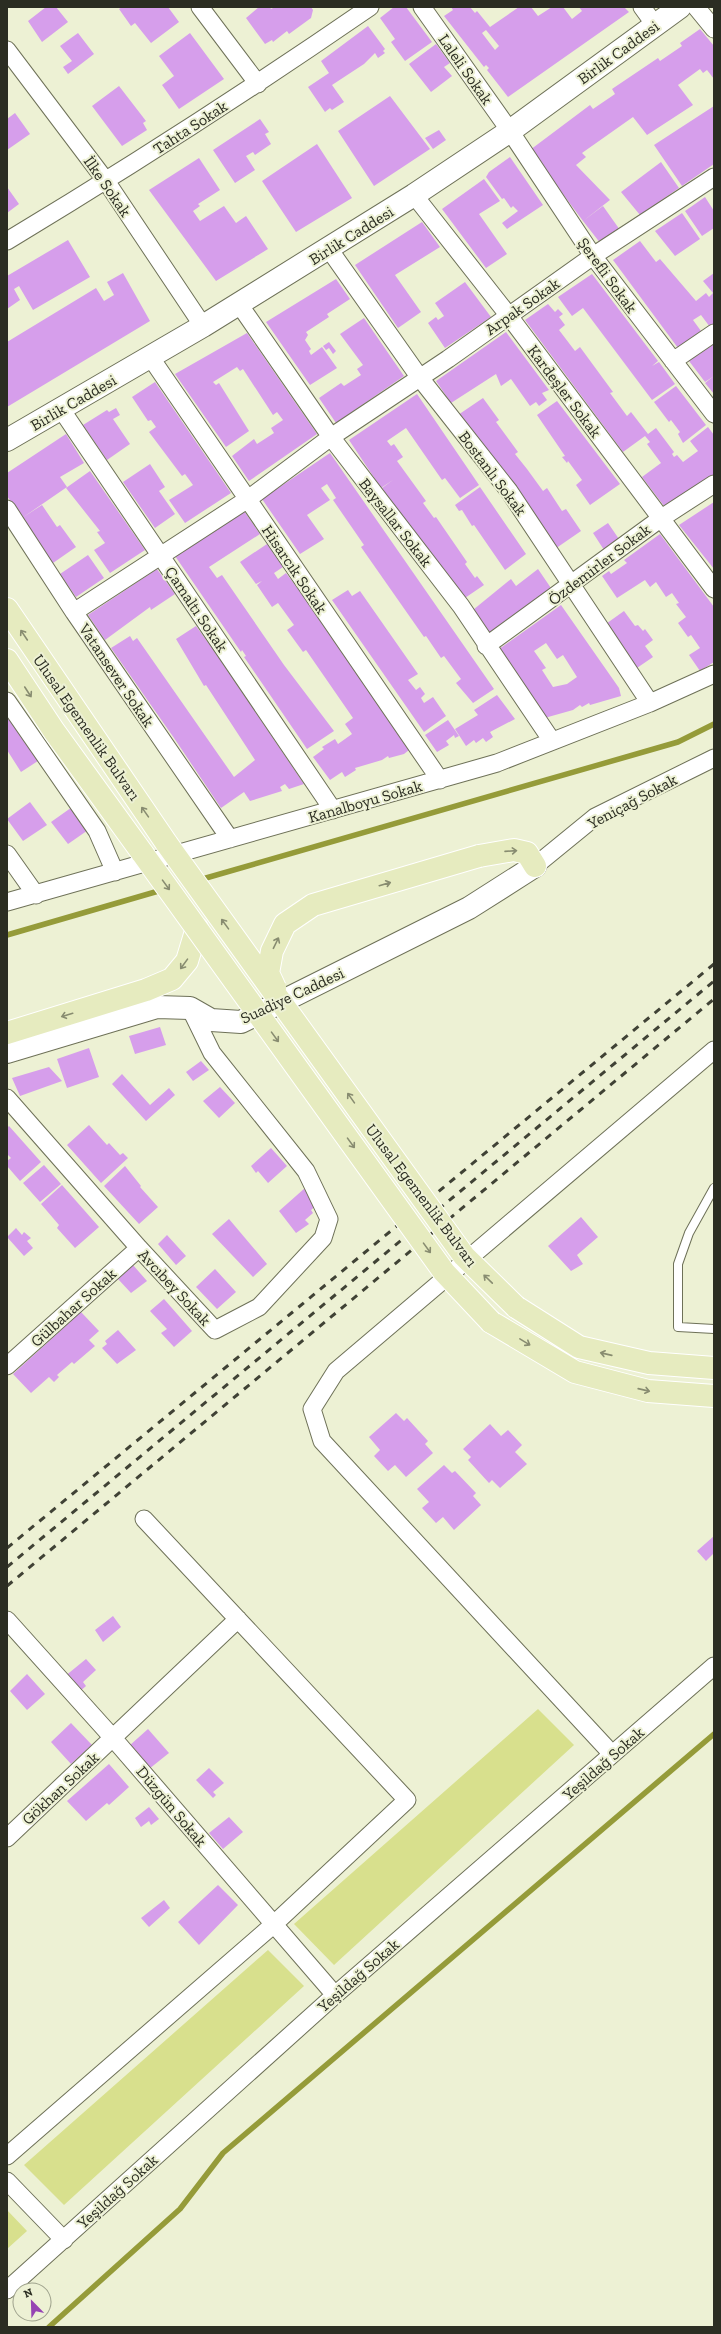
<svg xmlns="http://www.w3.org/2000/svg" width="721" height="2334" font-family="'Zilla Slab',serif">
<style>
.green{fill:#d8e08d}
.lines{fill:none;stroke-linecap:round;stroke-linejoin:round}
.stream{stroke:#959b39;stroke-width:5.5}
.building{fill:#d69eeb;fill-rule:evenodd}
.lane-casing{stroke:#6e7158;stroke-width:10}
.street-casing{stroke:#6e7158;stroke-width:19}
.secondary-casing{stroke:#6e7158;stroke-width:24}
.primary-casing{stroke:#fff;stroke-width:24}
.lane{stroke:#fff;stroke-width:8}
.street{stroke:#fff;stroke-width:17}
.secondary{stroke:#fff;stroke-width:22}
.primary{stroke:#e6ebbf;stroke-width:22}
.rail{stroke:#404235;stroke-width:3;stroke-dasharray:7 7;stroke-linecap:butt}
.primary-bridge-casing{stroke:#fff;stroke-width:24;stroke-linecap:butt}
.primary-bridge{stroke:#e6ebbf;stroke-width:22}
.oneway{stroke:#888c70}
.labels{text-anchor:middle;stroke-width:4;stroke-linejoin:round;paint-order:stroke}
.street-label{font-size:16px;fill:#2b2d22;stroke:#edf1d4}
</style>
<rect width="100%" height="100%" fill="#edf1d4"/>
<!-- green -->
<path class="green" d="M538,1709L574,1745L334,1965L294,1924Z
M268,1950L304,1986L64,2205L24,2165Z
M7,2210L27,2231L7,2249Z"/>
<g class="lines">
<!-- stream -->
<path class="stream" d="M199,880L678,742L714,724
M7,935L162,890
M49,2327L180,2209L223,2153L714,1734"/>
</g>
<!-- building -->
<path class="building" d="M46,7H56L68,22L42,42L28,21Z
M122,7H168L179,22L151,43L135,23L131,26L119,9Z
M259,7H270L271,9L275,7H311L313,10L311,18L289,34L287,31L273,42L272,40L265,44L246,18Z
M394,7H406L432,42L405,61L391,42L395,39L380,18Z
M451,7H470L475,13L477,11L490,27L519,7H531L538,16L552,7H563L572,19L582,11L579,7H624L629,12L508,97L487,70L489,68L486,65L484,67L444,16L453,10ZM486,30L499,46L495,50L482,33Z
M368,26L385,49L383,51L385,53L378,58L375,53L364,64L332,85L344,102L332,110L330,108L325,112L308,87L329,73L321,61Z
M700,29L714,46V79L707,70L703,73L700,69L678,85L693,105L647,135L633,117L582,153L586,157L576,165L610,200L583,221L530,150L590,105L593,109L615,94L612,89L658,58L660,61L682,46L680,43Z
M78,33L94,54L68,74L63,67L72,61L60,46Z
M190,33L224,79L179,109L162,85L174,76L159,56Z
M436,44L450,63L444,67L452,76L431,92L409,64Z
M119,86L146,121L143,123L147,130L122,146L92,106Z
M390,96L430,149L374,186L338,131Z
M714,106V164L682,186L654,145Z
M15,113L30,134L7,150V119Z
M260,119L269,132L265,134L271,144L255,155L253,152L246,156L255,170L235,183L213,150Z
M439,130L446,140L433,149L425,138Z
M317,144L352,198L296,232L262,181Z
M510,157L543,205L507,229L502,223L518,211L513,206L511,208L504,198L502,199L486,177L489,172Z
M199,158L220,190L198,204L200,206L193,211L200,221L224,206L236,223L246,216L268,249L216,281L149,190Z
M661,162L679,188L640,215L621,192Z
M484,179L500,201L479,214L507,254L486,268L442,209Z
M7,187L19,204L7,213Z
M705,197L714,211V228L702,236L685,211Z
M603,206L620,230L601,244L583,221Z
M682,213L700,239L675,256L655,231Z
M422,222L440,247L395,275L421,312L398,328L355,265Z
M68,240L90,277L33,310L19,286L14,289L20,300L7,309V276Z
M640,241L656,262L660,259L696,301L706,293L709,297L713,293L703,281L714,273V325L710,327L701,315L693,320L701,331L678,348L613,260Z
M123,273L150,321L7,407V342L96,288L104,301L114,295L107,282Z
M592,274L658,361L652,366L659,362L675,384L652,400L583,308L572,316L558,297Z
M336,279L350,299L327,314L329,317L306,332L308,335L305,340L311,349L309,351L311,355L322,347L337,368L310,385L266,322Z
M465,282L491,317L445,348L428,323L436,317L438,320L444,316L435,303Z
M548,304L555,312L558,309L563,314L559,317L565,325L559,330L575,351L580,347L613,392L610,393L627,416L631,412L648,434L656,428L674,452L672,454L674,457L677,455L683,462L698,451L690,441L708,427L714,435V476L667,510L642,477L661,463L647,444L650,442L645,436L623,452L525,320Z
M364,318L404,376L336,423L319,398L341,383L344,386L361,375L357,369L363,365L340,334Z
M506,332L549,390L542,393L547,400L539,406L536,402L530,406L511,379L501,386L496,374L451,403L436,381Z
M247,333L317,434L249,481L232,456L254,439L257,444L274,433L271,428L283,420L277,412L273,415L243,369L240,371L237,367L213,382L216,385L219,383L249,431L226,447L175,374Z
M329,342L336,351L333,354L329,348L326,350L323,346Z
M714,344V376L705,382L689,361Z
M714,376V394L705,383Z
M155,382L231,493L185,523L169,500L193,485L185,474L182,476L149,432L156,427L151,420L148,421L132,397Z
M676,386L706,425L683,443L678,434L680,432L671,420L669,422L654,402Z
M417,394L479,485L460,498L445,478L442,480L406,428L387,441L391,446L394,444L403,457L397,461L426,501L423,503L434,518L436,517L467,562L465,564L475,578L477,576L484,585L459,602L382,488L393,480L381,488L349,440Z
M483,398L499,420L496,422L518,452L515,454L527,469L543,491L547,488L562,511L566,509L581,531L552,551L458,415Z
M557,401L620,484L590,505L576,485L582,480L568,461L567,463L562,457L565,456L537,415Z
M116,408L120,415L113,419L130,444L107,460L83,425L107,410L109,412Z
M66,434L84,463L60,477L67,487L22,518L7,496V473Z
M330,453L494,689L473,703L456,683L461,679L444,656L441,658L426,636L424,637L361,547L364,545L333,500L336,498L327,484L321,488L330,500L307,515L324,539L300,554L262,499Z
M150,464L165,487L159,491L175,514L155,528L123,482Z
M90,471L145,550L110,573L94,550L105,543L97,532L100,531L66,488Z
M480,487L526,554L505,570L474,525L472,526L462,510L459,511L455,505Z
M714,502V569L679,525Z
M42,505L57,527L60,525L76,547L53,563L22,518Z
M244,511L260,534L209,567L217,578L222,575L284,665L334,731L307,749L244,657L246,656L242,650L241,652L175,556Z
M608,523L621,542L606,553L593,533Z
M660,534L714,607V662L700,671L689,655L700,648L691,635L688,637L678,623L686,617L676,604L679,603L672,593L666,597L656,582L650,587L645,580L617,598L602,576L609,571L611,574L627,563L624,560Z
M267,544L283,567L274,573L278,579L286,573L298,589L409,750L404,754L389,758L388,756L382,760L355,768L356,770L345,777L342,772L330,780L313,757L324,749L322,747L335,739L338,744L352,734L345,724L353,718L306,650L303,652L287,630L294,625L278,603L272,607L257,585L262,581L256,584L240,562Z
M88,555L104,578L76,597L60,574Z
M157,569L175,594L151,610L150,607L105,640L88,615Z
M538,569L553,591L486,639L468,614L511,579L516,586Z
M348,590L352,596L360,591L418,674L408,680L416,690L420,687L425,694L421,698L424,703L433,697L446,716L424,732L332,600Z
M561,605L619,688L621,696L590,705L589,703L582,707L580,705L573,710L541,719L495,652ZM546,643L557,659L563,655L577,677L567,684L553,687L542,670L546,668L534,651Z
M624,611L635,626L638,625L643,631L645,629L653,640L645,646L653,657L634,670L603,626Z
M196,626L212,648L304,784L289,789L285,784L280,787L282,791L250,801L244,792L221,808L174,738L181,733L174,738L111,648L130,636L133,641L137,638L234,777L255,760L206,685L204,686L176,639Z
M497,695L515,719L490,732L493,737L486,742L483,738L476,743L474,740L466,746L455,729L478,715L474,710Z
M7,708L41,759L21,772L7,750Z
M448,720L459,736L455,738L454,735L446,741L449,745L437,752L425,735Z
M30,802L47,825L23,841L7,819Z
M75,805L91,828L68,844L51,822Z
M160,1027L166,1045L135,1054L129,1036Z
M89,1048L99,1077L67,1088L57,1059Z
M201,1061L209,1070L193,1081L186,1072Z
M49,1067L62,1081L20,1096L12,1078Z
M122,1074L150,1105L169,1088L175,1095L146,1121L112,1084Z
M220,1087L235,1103L219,1118L203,1101Z
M89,1125L107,1145L109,1143L120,1155L123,1153L128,1158L101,1183L67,1145Z
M9,1126L41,1162L20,1181L7,1166V1161L11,1158L7,1154V1128Z
M271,1148L287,1166L268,1183L258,1171L256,1173L251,1166Z
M44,1165L61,1184L40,1202L23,1183Z
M125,1166L141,1186L140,1187L158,1207L139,1224L104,1186Z
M62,1185L99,1227L75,1248L57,1228L59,1225L41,1204Z
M305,1188L319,1203L311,1210L313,1213L305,1220L309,1224L296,1233L279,1211Z
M581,1217L598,1237L577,1255L583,1264L571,1271L548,1246Z
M229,1219L267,1264L253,1277L212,1234Z
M16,1228L22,1235L24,1232L31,1238L27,1241L33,1248L24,1256L7,1237Z
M167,1235L186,1256L176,1265L158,1244Z
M133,1265L147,1281L131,1293L118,1279Z
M215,1269L236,1292L217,1309L196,1287Z
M164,1299L192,1331L174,1347L161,1333L167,1329L150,1311Z
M81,1312L99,1331L89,1340L95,1346L74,1364L72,1362L57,1375L59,1377L54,1382L49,1377L31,1393L13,1374Z
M118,1330L136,1350L117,1364L102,1348L107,1344L105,1341Z
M396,1413L404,1421L407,1418L428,1441L425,1444L433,1453L406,1477L395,1465L388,1471L374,1456L380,1450L369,1437Z
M490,1424L501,1436L508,1430L522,1445L515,1452L527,1464L500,1488L492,1480L489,1483L468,1460L471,1457L463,1449Z
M444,1465L452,1473L455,1471L476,1493L473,1496L481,1505L454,1530L443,1517L436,1523L422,1508L429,1502L417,1489Z
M714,1536V1553L706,1561L697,1551Z
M113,1616L121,1627L103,1642L95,1630Z
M86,1659L96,1670L83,1682L86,1686L78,1693L64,1677Z
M27,1674L45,1694L27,1710L10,1691Z
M71,1723L92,1745L71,1764L51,1742Z
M148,1729L169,1753L149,1769L129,1746Z
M109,1764L129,1787L109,1805L107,1803L86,1821L67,1801Z
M209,1768L224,1783L213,1792L216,1795L213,1798L196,1780Z
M149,1807L159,1819L151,1825L149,1821L141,1827L135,1818Z
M229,1817L243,1832L223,1849L209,1833Z
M218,1885L238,1905L199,1945L178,1922Z
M164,1900L170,1908L149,1927L141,1918Z"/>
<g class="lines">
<!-- lane casing -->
<g class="lane-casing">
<path id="lane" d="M714,1188L689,1233L678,1264V1327L714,1329"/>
</g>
<!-- street casing -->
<g class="street-casing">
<path id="street" d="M200,7L258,84
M422,7L510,131L593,256L714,414
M642,7L655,25
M696,7L714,29
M7,50L106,181L203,326
M414,195L509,316L714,589
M7,241C130,167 251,89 370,7
M329,249L420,378L509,491L650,703
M239,304L331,437L461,606L552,741
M151,358L440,780
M673,361L714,333
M61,409L333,810
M7,509L74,612L230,839
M74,612L248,499L331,437L448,359L593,256L714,177
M486,646L660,519L714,484
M7,701L97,831L115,872
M7,854L36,895
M535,866L595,817L714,758
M7,902L497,763L650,703L714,674
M7,1098L139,1248L215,1330L259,1307L323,1238L329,1219L306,1171L212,1053L190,1008
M7,1366L139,1248
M7,1620L113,1738L335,1995
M612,1754L322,1441L312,1409L336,1371L714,1050
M7,1838L238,1619
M7,2156L273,1925L407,1800L144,1519
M7,2181L64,2240
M7,2290L335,1995L714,1666"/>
</g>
<!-- secondary casing -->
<g class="secondary-casing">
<path id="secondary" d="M7,440L203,326L414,195L510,131L680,7
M7,1052L157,1007L190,1008L211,1020L241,1022L469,908L535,866"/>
</g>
<!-- primary casing -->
<g class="primary-casing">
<path id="primary" d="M7,609L167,844
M7,660L54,731L143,854
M479,856L514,850L527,853L535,866
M7,1033L146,990L172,979L187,961L197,928
M516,1307L579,1347L649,1363L714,1368
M491,1322L575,1372L648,1391L714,1396"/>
</g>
<!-- lane -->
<use href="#lane" class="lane"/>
<!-- street -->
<use href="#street" class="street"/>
<!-- secondary -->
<use href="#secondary" class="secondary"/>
<!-- primary -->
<use href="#primary" class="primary"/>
<!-- rail -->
<path class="rail" d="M7,1548L714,964
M7,1567L714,981
M7,1586L714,999"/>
<!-- primary-bridge casing -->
<g class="primary-bridge-casing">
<path id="primary-bridge" d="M167,844L464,1256L516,1307
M143,854L444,1272L491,1322
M275,988L268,973L272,951L285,924L313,905L479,856"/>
</g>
<!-- primary-bridge -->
<use href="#primary-bridge" class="primary-bridge"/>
</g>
<!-- one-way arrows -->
<defs><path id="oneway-shaft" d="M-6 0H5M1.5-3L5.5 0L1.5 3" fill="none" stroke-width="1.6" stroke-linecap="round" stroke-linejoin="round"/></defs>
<g class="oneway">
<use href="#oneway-shaft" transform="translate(24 635) rotate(-124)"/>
<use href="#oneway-shaft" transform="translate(28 692) rotate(57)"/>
<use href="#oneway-shaft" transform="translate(145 812) rotate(-125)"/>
<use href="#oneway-shaft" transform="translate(511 851) rotate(-4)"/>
<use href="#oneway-shaft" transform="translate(385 884) rotate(-16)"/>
<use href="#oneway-shaft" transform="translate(166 885) rotate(54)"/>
<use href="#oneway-shaft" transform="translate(225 924) rotate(-126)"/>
<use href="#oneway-shaft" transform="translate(276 943) rotate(-64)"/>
<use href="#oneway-shaft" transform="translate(184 964) rotate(126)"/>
<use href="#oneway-shaft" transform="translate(67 1015) rotate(163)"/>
<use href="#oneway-shaft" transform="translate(275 1037) rotate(54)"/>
<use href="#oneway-shaft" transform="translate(351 1098) rotate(-125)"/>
<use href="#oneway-shaft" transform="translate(351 1143) rotate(54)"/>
<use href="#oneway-shaft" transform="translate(427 1248) rotate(54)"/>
<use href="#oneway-shaft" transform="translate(488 1279) rotate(-136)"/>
<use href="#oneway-shaft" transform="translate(525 1342) rotate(31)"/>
<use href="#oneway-shaft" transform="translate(606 1354) rotate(-167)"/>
<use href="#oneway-shaft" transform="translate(644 1390) rotate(13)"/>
</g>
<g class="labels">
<!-- street labels -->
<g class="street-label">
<text transform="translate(618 52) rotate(-36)" y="6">Birlik Caddesi</text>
<text transform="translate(466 69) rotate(55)" y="6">Laleli Sokak</text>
<text transform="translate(190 127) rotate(-33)" y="6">Tahta Sokak</text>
<text transform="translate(108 186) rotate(55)" y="6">İlke Sokak</text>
<text transform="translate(351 235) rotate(-32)" y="6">Birlik Caddesi</text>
<text transform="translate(608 275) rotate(54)" y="6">Şerefli Sokak</text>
<text transform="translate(522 306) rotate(-35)" y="6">Arpak Sokak</text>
<text transform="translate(565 391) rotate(53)" y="6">Kardeşler Sokak</text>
<text transform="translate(73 402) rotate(-30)" y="6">Birlik Caddesi</text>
<text transform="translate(493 473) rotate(53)" y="6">Bostanlı Sokak</text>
<text transform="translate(396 522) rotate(52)" y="6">Baysallar Sokak</text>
<text transform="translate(599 564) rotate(-37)" y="6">Özdemirler Sokak</text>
<text transform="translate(295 569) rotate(56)" y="6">Hisarcık Sokak</text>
<text transform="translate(197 609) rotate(56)" y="6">Çamaltı Sokak</text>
<text transform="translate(117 675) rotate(56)" y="6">Vatansever Sokak</text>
<text transform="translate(87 727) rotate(55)" y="6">Ulusal Egemenlik Bulvarı</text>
<text transform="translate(365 801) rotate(-16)" y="6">Kanalboyu Sokak</text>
<text transform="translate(632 801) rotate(-28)" y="6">Yeniçağ Sokak</text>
<text transform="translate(292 995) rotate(-25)" y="6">Suadiye Caddesi</text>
<text transform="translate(422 1195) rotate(53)" y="6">Ulusal Egemenlik Bulvarı</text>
<text transform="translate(175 1287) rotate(47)" y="6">Avcıbey Sokak</text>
<text transform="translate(73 1307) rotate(-42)" y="6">Gülbahar Sokak</text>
<text transform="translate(603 1763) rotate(-41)" y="6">Yeşildağ Sokak</text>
<text transform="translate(60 1788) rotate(-43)" y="6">Gökhan Sokak</text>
<text transform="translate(172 1806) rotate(50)" y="6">Düzgün Sokak</text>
<text transform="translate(358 1975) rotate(-41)" y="6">Yeşildağ Sokak</text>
<text transform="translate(117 2191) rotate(-42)" y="6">Yeşildağ Sokak</text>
</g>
</g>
<!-- border -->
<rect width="721" height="2334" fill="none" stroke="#2b2d22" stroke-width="16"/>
<!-- north arrow -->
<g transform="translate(32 2302) rotate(337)"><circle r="19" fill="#edf1d4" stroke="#9fa38d"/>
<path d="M0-3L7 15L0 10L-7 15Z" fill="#9644b3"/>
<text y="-6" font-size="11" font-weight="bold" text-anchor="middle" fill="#2b2d22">N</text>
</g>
</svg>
